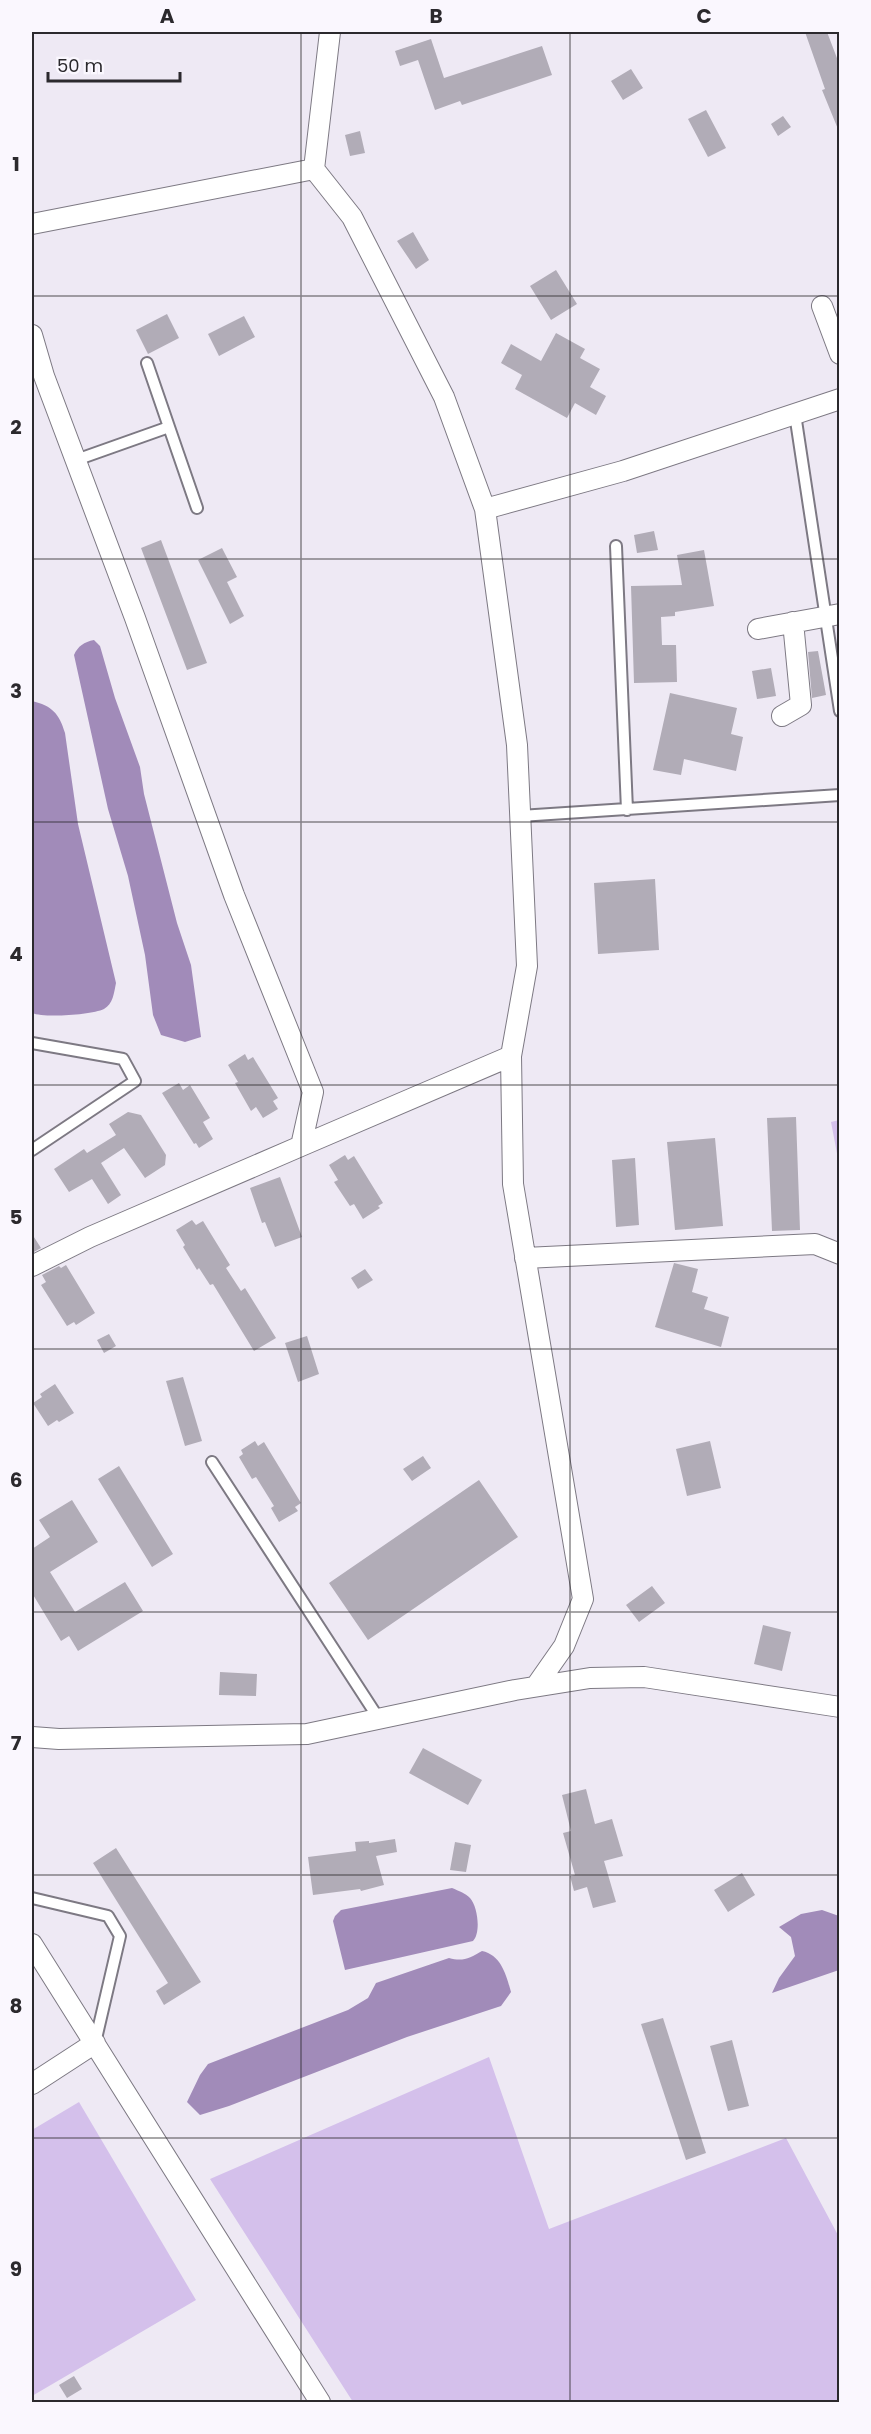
<svg xmlns="http://www.w3.org/2000/svg" width="871" height="2434" font-family="Poppins,sans-serif">
<style>
.green{fill:#d4c0eb}
.water{fill:#a18bb9}
.building{fill:#b1acb7}
.lines{fill:none;stroke-linecap:round;stroke-linejoin:round}
.service-casing{stroke:#7d7983;stroke-width:14}
.minor-casing{stroke:#7d7983;stroke-width:22}
.service{stroke:#fff;stroke-width:10}
.minor{stroke:#fff;stroke-width:20}
.grid{fill:none;stroke:#2b292d;stroke-width:1.5;stroke-opacity:0.55}
.neatline{fill:none;stroke:#2b292d;stroke-width:2}
.grid-label{font-size:20px;text-anchor:middle;font-weight:bold;fill:#2b292d}
</style>
<rect width="100%" height="100%" fill="#eee9f4"/>
<!-- green -->
<path class="green" d="M839,1120H840L839,1164L831,1122Z
M489,2057L549,2229L786,2138L839,2237V2402H353L210,2179Z
M79,2102L196,2300L32,2396V2130Z"/>
<!-- water -->
<path class="water" d="M94,640L100,646L115,698L140,767L144,794L177,923L191,965L201,1037L185,1042L161,1035L153,1015L145,955L128,876L108,809L74,655C78,646 84,642 94,640Z
M32,701C52,706 59,713 65,733L78,824L116,983C114,993 113,1004 104,1009C91,1015 44,1018 32,1013Z
M452,1888C459,1891 465,1893 470,1898C478,1907 481,1933 473,1941L345,1970L333,1921L335,1916L341,1910Z
M822,1910L839,1916V1970L772,1993L779,1978L795,1956L791,1937L779,1927L801,1914Z
M482,1951C501,1955 506,1974 511,1992L501,2006L407,2037L229,2106L200,2115L187,2102L200,2075L208,2064L348,2010L368,1998L376,1983L449,1958C463,1962 470,1958 482,1951Z"/>
<!-- building -->
<path class="building" d="M805,32H827L840,66V134L822,90L825,89Z
M431,39L444,78L542,46L552,75L462,105L460,101L435,110L418,60L400,66L395,51Z
M631,69L643,88L623,100L611,81Z
M706,110L726,148L708,157L688,119Z
M783,116L791,127L778,136L771,124Z
M360,131L365,153L350,156L345,135Z
M413,232L429,260L416,269L397,241Z
M556,270L577,304L551,320L530,286Z
M167,314L179,338L148,354L136,330Z
M244,316L255,337L219,356L208,334Z
M556,333L585,349L580,358L600,369L590,387L606,396L596,415L575,403L567,418L515,389L522,375L501,363L511,344L541,361Z
M654,531L658,550L637,553L634,535Z
M161,540L207,663L187,670L141,548Z
M222,548L237,577L227,582L244,616L230,624L198,560Z
M704,550L714,606L675,612V616L661,617L662,645H676L677,682L634,683L631,586L682,585L677,555Z
M818,651L826,695L812,698L808,652Z
M771,668L776,696L757,699L752,671Z
M670,693L737,708L731,734L743,737L736,771L684,759L681,775L653,770Z
M655,879L659,950L598,954L594,883Z
M245,1054L248,1060L253,1057L278,1098L273,1101L278,1109L263,1118L256,1107L251,1111L235,1083L238,1082L228,1065Z
M179,1083L183,1090L190,1085L210,1118L203,1122L213,1139L199,1148L196,1143L194,1144L162,1093Z
M128,1112L141,1115L166,1155L165,1165L145,1178L124,1148L101,1163L121,1195L108,1204L92,1179L69,1192L54,1169L84,1149L87,1153L116,1135L109,1124Z
M796,1117L800,1230L772,1231L767,1118Z
M715,1138L723,1226L675,1230L667,1142Z
M345,1155L348,1160L354,1156L383,1203L378,1206L380,1208L363,1219L354,1204L350,1206L334,1182L338,1180L329,1165Z
M635,1158L639,1225L616,1227L612,1160Z
M280,1177L302,1237L275,1247L265,1222L262,1223L250,1188Z
M192,1220L196,1225L203,1221L230,1265L226,1268L241,1291L245,1288L276,1338L254,1351L213,1284L210,1285L199,1268L197,1270L183,1247L185,1245L176,1230Z
M32,1234L41,1248L32,1253Z
M674,1263L698,1269L692,1292L708,1297L704,1309L729,1317L721,1347L655,1327Z
M66,1265L95,1313L76,1325L74,1322L67,1326L41,1285L46,1282L42,1275L59,1266L61,1268Z
M365,1269L373,1280L358,1289L351,1278Z
M109,1334L116,1346L104,1353L97,1340Z
M307,1336L319,1374L298,1382L285,1343Z
M183,1377L202,1441L185,1446L166,1381Z
M55,1384L74,1413L59,1422L57,1420L48,1426L33,1403L42,1397L40,1394Z
M255,1441L258,1446L264,1442L301,1503L295,1507L298,1511L279,1522L271,1508L274,1506L256,1477L252,1479L239,1457L243,1454L241,1450Z
M710,1441L721,1488L687,1496L676,1449Z
M423,1456L431,1468L412,1481L403,1469Z
M119,1466L173,1554L152,1567L98,1479Z
M479,1480L518,1537L368,1640L329,1583Z
M72,1500L98,1542L50,1572L75,1612L125,1582L143,1611L78,1651L69,1636L61,1641L32,1593V1549L50,1537L39,1520Z
M652,1586L665,1603L639,1622L626,1605Z
M763,1625L791,1632L782,1671L754,1664Z
M220,1672L257,1674L256,1696L219,1695Z
M423,1748L482,1780L468,1805L409,1773Z
M586,1789L595,1824L612,1819L623,1856L604,1861L616,1902L593,1908L587,1887L574,1891L570,1876L575,1875L563,1833L571,1831L562,1795Z
M395,1839L397,1852L376,1856L384,1885L361,1891L360,1889L313,1895L308,1857L356,1851L355,1842L369,1841V1843Z
M455,1842L471,1845L466,1872L450,1870Z
M116,1848L201,1982L164,2005L156,1991L168,1983L93,1863Z
M742,1873L755,1895L728,1912L714,1890Z
M663,2018L706,2153L686,2160L641,2024Z
M732,2040L749,2106L728,2111L710,2046Z
M74,2376L82,2389L67,2398L59,2385Z"/>
<g class="lines">
<!-- service casing -->
<g class="service-casing">
<path id="service" d="M795,414L840,711
M169,427L197,508
M76,460L169,427L147,363
M616,546L627,810
M520,816L840,795
M32,1043L123,1059L135,1081L32,1150
M212,1462L379,1719
M32,1898L108,1916L120,1936L95,2043"/>
</g>
<!-- minor casing -->
<g class="minor-casing">
<path id="minor" d="M314,169L330,32
M32,224L314,169L352,217L444,397L485,509L517,745L527,966L511,1056L513,1184L583,1599L564,1646L536,1686
M822,306L840,354
M32,335L44,376L135,618L234,895L313,1092L301,1146L511,1056
M485,509L623,471L840,399
M758,629L840,614
M782,716L801,705L793,622
M525,1258L815,1244L840,1254
M32,1266L90,1237L301,1146
M32,1737L59,1739L307,1734L515,1690L590,1678L644,1677L840,1707
M32,1944L320,2402
M32,2084L95,2043"/>
</g>
<!-- service -->
<use href="#service" class="service"/>
<!-- minor -->
<use href="#minor" class="minor"/>
</g>
<!-- grid -->
<path class="grid" d="M301,32V2402M570,32V2402M32,296H840M32,559H840M32,822H840M32,1085H840M32,1349H840M32,1612H840M32,1875H840M32,2138H840"/>
<!-- border -->
<rect width="871" height="2434" fill="none" stroke="#faf7fe" stroke-width="66"/>
<!-- scale -->
<path d="M48 72v9h132v-9" fill="none" stroke="#2b292d" stroke-width="3"/>
<text x="57" y="72" font-size="18" fill="#2b292d" stroke="#faf7fe" stroke-width="4.5" paint-order="stroke">50 m</text>
<rect x="33" y="33" width="805" height="2368" class="neatline"/>
<g class="grid-label">
<text x="167" y="23">A</text>
<text x="436" y="23">B</text>
<text x="704" y="23">C</text>
<text x="16" y="171">1</text>
<text x="16" y="434">2</text>
<text x="16" y="698">3</text>
<text x="16" y="961">4</text>
<text x="16" y="1224">5</text>
<text x="16" y="1487">6</text>
<text x="16" y="1750">7</text>
<text x="16" y="2013">8</text>
<text x="16" y="2276">9</text>
</g>
</svg>
